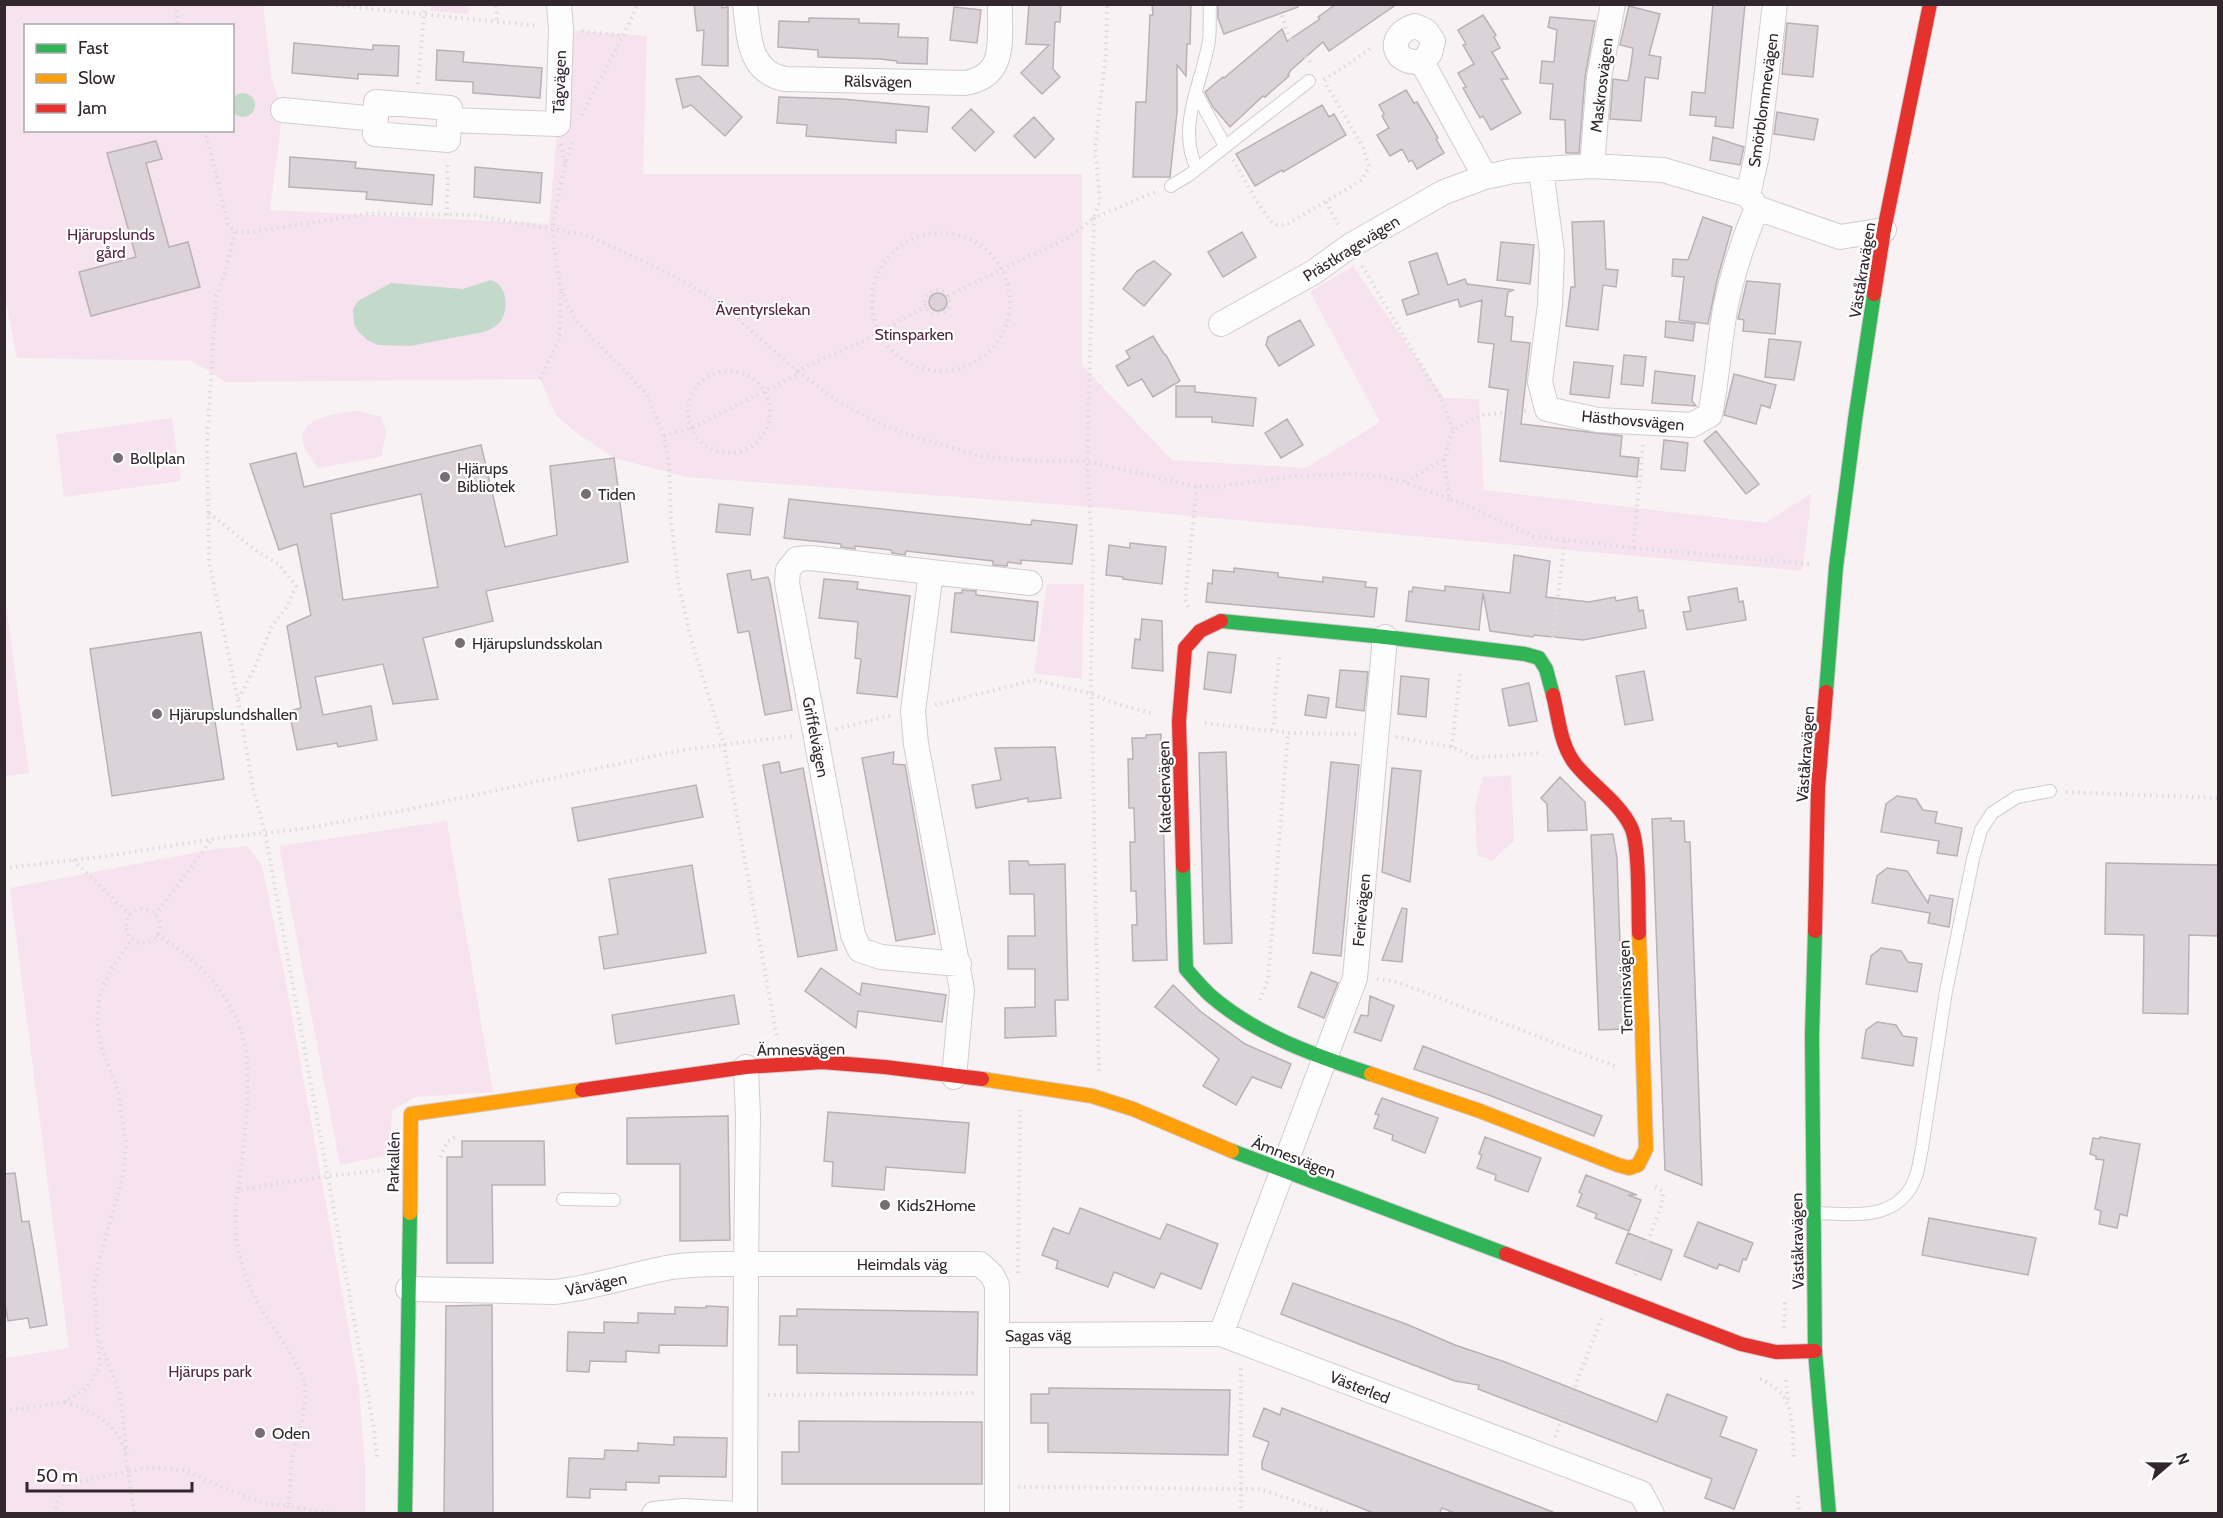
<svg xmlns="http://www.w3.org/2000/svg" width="2223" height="1518" font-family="Cabin,sans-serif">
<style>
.green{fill:#f7e3ef;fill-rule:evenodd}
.water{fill:#c3dacb}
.building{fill:#dcd3d8;stroke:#b9b1b5;stroke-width:1.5;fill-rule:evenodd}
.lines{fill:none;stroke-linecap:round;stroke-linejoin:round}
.lane-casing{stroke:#d3cbd0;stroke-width:14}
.street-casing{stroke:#d3cbd0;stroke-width:26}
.fast-casing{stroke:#d3cbd0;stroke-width:16}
.slow-casing{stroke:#d3cbd0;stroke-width:16}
.jam-casing{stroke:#d3cbd0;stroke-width:16}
.path{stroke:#dcdadc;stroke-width:4;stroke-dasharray:1.5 4.5;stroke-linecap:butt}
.lane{stroke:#fefdfe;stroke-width:12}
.street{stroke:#fefdfe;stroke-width:24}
.fast{stroke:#30b455;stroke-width:14}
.slow{stroke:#ff9f0a;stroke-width:14}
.jam{stroke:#e5322d;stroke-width:14}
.poi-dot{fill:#776e74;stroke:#fff;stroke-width:2}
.labels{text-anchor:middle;stroke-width:4.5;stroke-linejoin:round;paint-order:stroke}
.street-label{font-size:16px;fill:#32272e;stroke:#fff}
.park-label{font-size:16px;fill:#542644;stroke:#fff}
.poi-label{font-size:16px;fill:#32272e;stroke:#fff;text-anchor:start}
</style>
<rect width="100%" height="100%" fill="#f8f2f5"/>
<!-- green -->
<path class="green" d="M4,5H263L272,80L283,110L270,210L549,224L566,30L647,36L643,174H1082V365L1172,460L1306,468L1380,422L1310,292L1353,266L1444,398L1479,399L1484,490L1765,523L1812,493L1802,571L1093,507L686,477L614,458L581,436L557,417L540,379L226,382L192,361L17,358L4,291ZM26,26H232V130H26Z
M431,5H469V14L430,11Z
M359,411L381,417L386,431L381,457L318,468C313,460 305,451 303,443C297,416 342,413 359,411Z
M172,418L181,481L64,497L56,434Z
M1047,584H1084L1082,679L1034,673Z
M5,597L29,773L5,776H4Z
M1511,775L1514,841L1492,861L1477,855L1475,806L1483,777Z
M447,821L493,1092L415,1097L392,1111L390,1155L340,1165L279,846Z
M248,846L262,866L285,977L359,1387L365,1467V1513H5V1358L69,1348L10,888L215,849Z"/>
<!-- water -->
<path class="water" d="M231 105a12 12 0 1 1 24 0a12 12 0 1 1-24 0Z
M491,280C508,285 509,310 500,322C495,328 489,330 483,332L410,346L378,345L367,340L358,331L354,324L353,309L358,301L391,283L463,289Z"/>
<!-- building -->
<path class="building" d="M694,4H721L722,8L728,7V66L702,65L704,30L697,31Z
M1029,4H1061L1060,22H1055L1053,69L1060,77L1042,94L1021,73L1049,45L1026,44Z
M1152,4H1191L1190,44H1187L1186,76L1177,65V112L1170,177H1133L1136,102H1146L1150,15H1153Z
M1218,4H1297L1298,7L1224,34L1218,18Z
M1336,4H1397L1329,51L1323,42L1291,70L1288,75L1289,76L1265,97L1263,96L1230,127L1213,107L1205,92L1223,77L1224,78L1282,29L1287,41L1320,19L1318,17Z
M1713,4H1745L1733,128L1715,126L1716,117L1690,115L1692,92L1705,93Z
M1629,6L1660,14L1649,55L1661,57L1658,79L1645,77L1641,121L1610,119L1613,79L1628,81L1631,64L1633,48L1620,45Z
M954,7L981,10L977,43L950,40Z
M1483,15L1496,35L1494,37L1500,48L1492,52L1508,79H1501L1521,113L1491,130L1483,116L1480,118L1463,88L1466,87L1458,73L1474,64L1463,45L1466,44L1458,30Z
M1550,17L1595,21L1585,77L1579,153H1566L1565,120L1550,119L1553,84L1540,83L1542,61L1554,62L1557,30L1548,27Z
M809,18L859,19V23L899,24L898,37L928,38L927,64L897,63V61L880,59L818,57V50L778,47L779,21L809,22Z
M1787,23L1818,26L1813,77L1782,74Z
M294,43L373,50V45L399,46L398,76L358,74V79L292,73Z
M437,50L464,52L463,62L542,68L540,98L473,93V82L436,80Z
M699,76L742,117L725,136L691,105L683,108L676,79Z
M1406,90L1414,103L1417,102L1438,138L1436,139L1444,153L1417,169L1412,160L1409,162L1402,149L1390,156L1377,135L1389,128L1382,116L1384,114L1379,105Z
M779,97L842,99L929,107L927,132L896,130V143L806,136L807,125L777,123Z
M1322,105L1329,117L1334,114L1346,135L1283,172L1282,170L1255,186L1236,154Z
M971,109L994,132L975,151L952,128Z
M1777,112L1818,119L1814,140L1774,134Z
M1034,117L1054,139L1035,158L1014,136Z
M1713,137L1744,147L1740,165L1710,160Z
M156,141L162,159L146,163L169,247L188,242L200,287L91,316L79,272L136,257L107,153Z
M290,157L356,162L355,168L434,175L432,205L366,199L367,192L289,187Z
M475,167L542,173L540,203L474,197Z
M1703,217L1732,227L1717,280L1708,324L1679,320L1684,277L1672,276L1673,259L1688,260Z
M1604,221L1606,269L1618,270L1616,287L1603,285L1598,330L1566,326L1571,287H1575L1572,222Z
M1242,232L1256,257L1223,277L1208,252Z
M1501,242L1534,245L1530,284L1497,280Z
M1437,253L1448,285L1465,279L1467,284L1514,290L1508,292L1505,316L1513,317L1511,341L1530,343L1521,424L1622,436L1620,456L1639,458L1637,477L1500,461L1508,390L1489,387L1494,344L1478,342L1482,300L1460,307L1458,299L1407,315L1402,300L1419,294L1409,262Z
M1154,261L1171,274L1144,306L1123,289L1137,271Z
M1747,281L1780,284L1775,334L1743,331L1744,320L1738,319Z
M929 302a9 9 0 1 1 18 0a9 9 0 1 1-18 0Z
M1300,320L1314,345L1279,366L1266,345L1268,337Z
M1666,321L1695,324L1693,341L1665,337Z
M1153,336L1164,354L1166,355L1180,381L1153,397L1142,379L1128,386L1116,366L1130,358L1126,351Z
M1769,339L1801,342L1794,380L1765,377Z
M1624,355L1646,357L1643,386L1621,384Z
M1574,362L1613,366L1609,398L1570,394Z
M1655,371L1695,376L1692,401L1696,406L1652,403Z
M1734,374L1776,385L1770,408L1761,405L1756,424L1724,415Z
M1176,386H1195V392L1256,398L1253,426L1212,422V417H1176Z
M1287,419L1303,445L1281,458L1265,433Z
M1716,431L1759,484L1746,494L1704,441Z
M1664,440L1688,443L1685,471L1661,469Z
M481,445L505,547L557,535L550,466L614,458L628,562L486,591L493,621L423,638L438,699L393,704L383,664L315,677L323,715L371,706L377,740L338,747L337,743L297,750L289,711L301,708L287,626L311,615L297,544L279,550L250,464L296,453L304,487ZM421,494L438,587L343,600L331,514Z
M789,499L1031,525L1032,520L1077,525L1072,564L1021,560V564L1008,562L1007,566L993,565V561L906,551L905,555L892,553L891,550L855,546V549L841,547V544L784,538Z
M719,504L753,508L750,535L716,532Z
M1130,543L1166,547L1162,584L1123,579V577L1106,575L1109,545L1130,548Z
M1514,555L1550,561L1546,597L1589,602L1615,597L1616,601L1637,597L1639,611L1643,610L1646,628L1583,640L1534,635L1533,637L1490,631L1483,593L1479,630L1406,621L1409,591L1412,592L1413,587L1445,591V586L1510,593Z
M1234,568L1278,573V577L1323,582V577L1366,582L1365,587L1377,588L1374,617L1206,602L1208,583L1212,584L1213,570L1234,572Z
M750,570L752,580L768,577L770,583L792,710L765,715L749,631L738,633L727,574Z
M824,579L858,582L857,589L910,596L897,697L857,693L861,659L855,658L858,622L819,618Z
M1737,588L1739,602L1743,601L1746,620L1687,630L1683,612L1691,611L1688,597Z
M962,590L976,591V595L1038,602L1034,641L951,632L955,593H962Z
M1142,619L1162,621L1163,671L1132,668L1135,639L1140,640Z
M201,632L224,779L112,796L90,649Z
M1208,652L1236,655L1231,693L1204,689Z
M1340,670L1368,672L1364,711L1336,707Z
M1644,671L1653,720L1625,725L1616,676Z
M1401,676L1429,679L1426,717L1398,714Z
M1529,683L1537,721L1509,726L1502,689Z
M1308,695L1329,698L1326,718L1305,715Z
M1161,734L1167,960L1133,961L1132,925H1137L1136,891H1131L1130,842H1135L1134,808H1129L1128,759H1133L1132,738H1146V735Z
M1055,747L1061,798L1028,802V798L976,808L972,785L1001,780L995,748Z
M894,752L893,764L905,765L935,934L896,941L862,758Z
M1226,752L1232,943L1204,944L1199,753Z
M779,762L781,773L803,768L837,950L798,957L763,765Z
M1331,762L1359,765L1341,956L1313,953Z
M1392,768L1421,771L1410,882L1382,872Z
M1560,777L1585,802L1587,830L1548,831L1547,804L1541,798Z
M696,785L703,817L578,841L572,808Z
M1897,796L1916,799L1923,810L1937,812L1935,823L1962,828L1957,856L1937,853L1939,841L1881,832L1886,804Z
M1671,818V821H1684L1685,842H1690L1702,1185L1665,1170L1652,819Z
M1613,834L1617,858L1623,1029L1599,1030L1591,835Z
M1009,861H1028L1029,865L1065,864L1068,1000H1055L1056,1036L1005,1038V1008L1035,1007V969H1008V936H1035L1034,894H1010Z
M2106,863L2218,865V936L2189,935L2188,1014L2143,1013L2144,935L2105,934Z
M692,865L706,953L604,969L599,937L618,934L609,879Z
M1887,868L1907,871L1928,903L1930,895L1953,899L1949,927L1928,923L1930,913L1872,903L1877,876Z
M1402,908L1407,909L1402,962L1382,960Z
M1881,948L1901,951L1908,962L1922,964L1917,992L1866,984L1871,956Z
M821,968L860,995L862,983L946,995L942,1022L858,1011L856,1028L805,991Z
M1311,972L1338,983L1324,1018L1298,1007Z
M1173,985L1200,1011L1245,1044L1291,1064L1281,1088L1252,1077L1236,1105L1203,1086L1219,1059L1155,1007Z
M734,995L739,1024L616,1044L612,1015Z
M1370,996L1394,1006L1381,1041L1354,1032L1361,1015L1368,1016Z
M1877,1022L1896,1025L1903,1036L1917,1038L1913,1066L1862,1058L1866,1030Z
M1423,1046L1602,1116L1594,1136L1486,1094L1414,1069Z
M1382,1098L1438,1118L1425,1153L1392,1140L1393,1135L1374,1128L1379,1115L1375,1114Z
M828,1112L969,1123L965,1173L886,1167L884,1190L832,1186L833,1162L824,1161Z
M728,1116L730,1240L680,1241V1164H627V1118Z
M1485,1137L1541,1158L1528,1192L1495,1180L1496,1175L1477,1168L1482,1155L1479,1154Z
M2100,1137L2140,1144L2127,1216L2120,1214L2117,1228L2099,1224L2101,1211L2095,1209L2104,1160L2096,1159V1156L2090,1154L2093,1138L2100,1139Z
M462,1141H544L545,1185H492L493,1263H447V1157H462Z
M15,1173L22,1222L29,1221L47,1325L30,1328L28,1318L8,1321L4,1297V1174Z
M1586,1175L1637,1195H1628L1641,1200L1629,1231L1595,1218L1597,1214L1577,1206L1582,1194L1579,1192Z
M1080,1208L1160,1239L1167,1224L1218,1244L1201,1289L1161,1273L1154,1288L1114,1272L1108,1287L1056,1268L1058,1261L1042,1255L1053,1228L1069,1234Z
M1929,1218L2036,1238L2028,1275L1922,1255Z
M1698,1222L1753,1243L1746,1260L1743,1259L1739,1272L1719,1264L1717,1269L1684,1256Z
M1628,1233L1672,1250L1661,1280L1616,1263Z
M1293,1283L1406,1324L1455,1345L1505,1362L1657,1422L1667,1394L1727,1417L1720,1436L1757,1450L1734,1509L1705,1498L1712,1479L1478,1389L1479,1385L1455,1381L1281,1314Z
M492,1305L493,1514H444L446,1306Z
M706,1306L728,1307L727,1346L659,1345V1353L626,1351V1362L590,1361L589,1372L567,1371L568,1332L604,1333V1322L638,1323V1313L675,1314V1307L706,1308Z
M797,1309L978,1312L977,1375L797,1373V1345H779L780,1316H797Z
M1049,1388L1230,1390L1228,1455L1048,1452V1423H1031V1394H1049Z
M1264,1408L1280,1415L1282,1408L1553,1512V1514H1457L1442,1508L1439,1514H1376L1262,1469V1462L1269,1442L1253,1436Z
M799,1421L982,1422V1484H782V1452H799Z
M674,1437L727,1438L726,1477L659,1476V1483L626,1482V1490L590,1489V1498L567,1497L569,1458L604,1459L605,1450L638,1451V1443L674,1445Z"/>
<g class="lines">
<!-- lane casing -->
<g class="lane-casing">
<path id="lane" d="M1196,93L1225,146
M1197,169C1177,128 1200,87 1208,46C1211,33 1209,18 1210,4
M1171,186L1189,175L1309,81
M563,1199L614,1200
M1815,1213C1854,1214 1900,1222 1916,1176C1919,1167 1920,1157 1922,1148L1946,991L1973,859L1981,830L1992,813L2017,797L2050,791"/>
</g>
<!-- street casing -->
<g class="street-casing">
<path id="street" d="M745,4C749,36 748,72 785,79L965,83C1008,76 999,39 1000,4
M1422,62C1391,65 1386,34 1415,26L1426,31L1433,41L1430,53L1422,62L1485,177
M283,110L376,119V102L450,108L449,120L558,124L561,29L559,4
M376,119L375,134L448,140L449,120
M1592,166L1599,78L1613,4
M1541,170L1552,252L1550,305L1540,382L1547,409L1598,420L1692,425L1710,415C1717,380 1719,345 1725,310C1732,274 1743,241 1757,208
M1748,195L1757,155L1775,4
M1221,324L1314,272L1350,246L1444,192L1485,177L1513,171L1592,166L1663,170L1748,195L1757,208L1840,237L1884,230
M931,572L1030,583
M954,1077L962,990L916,744L913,711L931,572L811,558L797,559L788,570L787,583L853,935L860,950L881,957L959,964
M408,1289L554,1292C594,1288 632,1274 672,1267C696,1263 721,1264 746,1264L748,1117L746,1067
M1221,1334L1355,978L1385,637
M654,1514L683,1511L738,1514
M745,1514L746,1264H980L992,1275L997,1285V1335
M997,1514V1335L1193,1334H1221L1641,1493L1652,1514"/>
</g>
<!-- fast casing -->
<g class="fast-casing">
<path id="fast" d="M1221,621L1385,637L1525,654L1539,658L1546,669L1553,695
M1826,692L1836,567L1855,420L1874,294
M1183,866L1186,969C1194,978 1202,988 1211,996C1256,1035 1316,1056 1371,1074
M1815,931L1812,1036L1815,1351L1829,1514
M1232,1151L1506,1254
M405,1514L410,1213"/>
</g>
<!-- slow casing -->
<g class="slow-casing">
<path id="slow" d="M1371,1074L1480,1111L1618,1165L1629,1168L1638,1165L1646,1149L1639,933
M982,1079L1092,1096L1133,1109L1232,1151
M410,1213L411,1114L582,1090"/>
</g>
<!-- jam casing -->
<g class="jam-casing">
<path id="jam" d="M1874,294L1884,230L1930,4
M1553,695C1559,719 1560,745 1576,765C1593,786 1619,802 1631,827C1640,845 1638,910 1639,933
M1183,866L1179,721L1185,648L1200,631L1221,621
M1815,931L1818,788L1826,692
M582,1090L746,1067L822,1062L885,1067L982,1079
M1506,1254L1741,1344L1776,1352L1815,1351"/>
</g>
<!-- path -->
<path class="path" d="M176,4L178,26
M324,4L539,26
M1279,4L1288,36L1313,65
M496,6L497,22
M582,31L624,36
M1324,80L1373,47
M418,84L425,4
M582,115C600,78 621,42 638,4
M205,130L228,224L235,232H252L367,214H392L474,215L586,235L650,264L694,287L728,310L797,371L867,339L926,306
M572,142L565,164L553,224V239L560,284L566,301L576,321L646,393L664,436L669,463L671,517L678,582L693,646L724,745L777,1038
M561,144L565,163
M1233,160C1240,171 1265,220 1275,224C1280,226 1285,225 1289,223L1362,180L1369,167L1363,147L1326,84
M1326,202L1340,228
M447,215L448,162
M235,232L225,273L216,297L207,443L209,562L238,700L253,788L265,833L374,1429L377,1457
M872 302a69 69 0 1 1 138 0a69 69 0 1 1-138 0Z
M1362,266L1441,398L1453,430
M925 302a12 12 0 1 1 24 0a12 12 0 1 1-24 0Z
M948,296L1071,236L1094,218L1100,201L1095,148L1106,53L1107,4
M688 412a41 41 0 1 1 82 0a41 41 0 1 1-82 0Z
M798,371L839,402L883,425L916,437L980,456L1034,461H1087L1194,486L1215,487L1296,476L1354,474L1384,477L1405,482L1449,499
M540,379L559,340L561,291
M664,436L691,428L800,373
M1444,459L1449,499L1462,503L1533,536L1633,548L1811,564
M1406,482L1444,459L1453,430L1482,415L1526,411
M209,513L255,550L278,564L296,586L287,607L273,624L254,669L238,700
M1633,548L1643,444
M1188,607L1185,600L1197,486
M1553,638L1565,540
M935,705L1034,680L1092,694L1117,704L1154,714
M1205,723L1288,733L1356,734
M836,729L893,715
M1272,730L1275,720L1274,705L1280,653
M1396,737L1452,747L1475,758L1541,753
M1452,747L1460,673
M2066,792L2218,798
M73,860L130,915
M4,868L101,857L212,839L308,828L410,809L682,750L793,736
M126 926a17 17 0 1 1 34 0a17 17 0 1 1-34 0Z
M155,915L212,839
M157,935C202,961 244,1007 247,1061C249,1104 244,1148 238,1190
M1377,979L1398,982L1617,1067
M1260,1000L1268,979L1288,733
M1099,1071L1091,674L1093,565L1087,461L1094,218L1157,191
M440,1157L448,1141L457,1136
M1018,1273L1020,1110
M1635,1275L1662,1204L1663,1192L1653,1185
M1784,1328L1785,1302
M100,1342L120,1394L127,1456
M1760,1379C1798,1395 1791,1424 1794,1459
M1786,1380L1788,1400
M768,1395L974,1393
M65,1402C84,1408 114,1421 122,1443C126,1451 126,1462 128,1471L149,1468L186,1470L214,1484L267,1504L288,1506C291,1491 290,1476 292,1460C296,1437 311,1402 303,1379C294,1354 274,1331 261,1308C240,1272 230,1231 238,1190L328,1176L385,1170
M4,1411L65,1402L87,1388L100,1366L94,1287L99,1261L124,1172L126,1143L118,1090L101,1047L97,1021L100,993L112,968L132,939
M1555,1437L1602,1318
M128,1469L134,1514
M1018,1487L1260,1489L1334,1514
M1798,1496L1799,1514
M53,1514L63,1485L128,1471
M288,1514V1506L333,1514
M1241,1514V1364"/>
<!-- lane -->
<use href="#lane" class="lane"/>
<!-- street -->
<use href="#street" class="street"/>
<!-- fast -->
<use href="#fast" class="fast"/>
<!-- slow -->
<use href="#slow" class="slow"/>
<!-- jam -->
<use href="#jam" class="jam"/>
</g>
<!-- markers -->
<g class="poi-dot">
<circle cx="118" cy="458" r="6"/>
<circle cx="445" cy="477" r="6"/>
<circle cx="586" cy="494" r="6"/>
<circle cx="460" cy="643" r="6"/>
<circle cx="157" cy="714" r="6"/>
<circle cx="885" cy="1205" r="6"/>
<circle cx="260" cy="1433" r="6"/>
</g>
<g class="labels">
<!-- street labels -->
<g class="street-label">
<text transform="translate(878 81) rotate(1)" y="6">Rälsvägen</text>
<text transform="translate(559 82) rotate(-88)" y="6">Tågvägen</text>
<text transform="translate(1601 85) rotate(-83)" y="6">Maskrosvägen</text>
<text transform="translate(1763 100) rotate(-82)" y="6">Smörblommevägen</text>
<text transform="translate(1351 248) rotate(-32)" y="6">Prästkragevägen</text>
<text transform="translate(1862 270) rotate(-81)" y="6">Väståkravägen</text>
<text transform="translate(1633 420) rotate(5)" y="6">Hästhovsvägen</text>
<text transform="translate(816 737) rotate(79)" y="6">Griffelvägen</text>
<text transform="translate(1805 754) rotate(-86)" y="6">Väståkravägen</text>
<text transform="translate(1164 787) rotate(-91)" y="6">Katedervägen</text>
<text transform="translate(1361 910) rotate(-85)" y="6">Ferievägen</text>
<text transform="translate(1625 987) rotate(-92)" y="6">Terminsvägen</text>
<text transform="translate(801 1049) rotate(-1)" y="6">Ämnesvägen</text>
<text transform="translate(1294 1157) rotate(21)" y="6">Ämnesvägen</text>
<text transform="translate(393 1162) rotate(-89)" y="6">Parkallén</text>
<text transform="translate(1797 1241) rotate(-91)" y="6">Väståkravägen</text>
<text x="902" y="1270">Heimdals väg</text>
<text transform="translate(596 1284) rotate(-12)" y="6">Vårvägen</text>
<text transform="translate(1038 1335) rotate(-1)" y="6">Sagas väg</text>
<text transform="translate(1360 1387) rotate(21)" y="6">Västerled</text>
</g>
<!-- park labels -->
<g class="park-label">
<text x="111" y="240">Hjärupslunds<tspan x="111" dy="18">gård</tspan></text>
<text x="763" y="315">Äventyrslekan</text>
<text x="914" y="340">Stinsparken</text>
<text x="210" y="1377">Hjärups park</text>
</g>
<!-- poi labels -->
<g class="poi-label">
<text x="130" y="464">Bollplan</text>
<text x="457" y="474">Hjärups<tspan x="457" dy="18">Bibliotek</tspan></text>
<text x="598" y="500">Tiden</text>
<text x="472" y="649">Hjärupslundsskolan</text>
<text x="169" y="720">Hjärupslundshallen</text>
<text x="897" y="1211">Kids2Home</text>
<text x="272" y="1439">Oden</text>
</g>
</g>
<!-- border -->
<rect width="2223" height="1518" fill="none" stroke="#32272e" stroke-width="12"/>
<!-- legend -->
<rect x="24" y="24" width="210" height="108" fill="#ffffff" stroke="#ada9ab" stroke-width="1.5"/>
<rect x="36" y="44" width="30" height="9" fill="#30b455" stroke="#ada9ab" stroke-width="1.5"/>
<text x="78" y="54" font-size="18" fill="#32272e">Fast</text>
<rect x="36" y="74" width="30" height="9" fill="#ff9f0a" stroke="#ada9ab" stroke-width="1.5"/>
<text x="78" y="84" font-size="18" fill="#32272e">Slow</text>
<rect x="36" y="104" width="30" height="9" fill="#e5322d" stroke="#ada9ab" stroke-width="1.5"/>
<text x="78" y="114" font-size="18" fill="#32272e">Jam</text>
<!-- north arrow -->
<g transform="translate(2169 1464) rotate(70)" stroke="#ffffff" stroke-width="4.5" paint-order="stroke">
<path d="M0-4.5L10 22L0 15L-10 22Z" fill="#32272e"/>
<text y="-9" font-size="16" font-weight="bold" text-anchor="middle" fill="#32272e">N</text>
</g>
<!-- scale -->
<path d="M27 1482v9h165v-9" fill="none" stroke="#32272e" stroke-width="3"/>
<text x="36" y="1482" font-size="18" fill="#32272e" stroke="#ffffff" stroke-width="4.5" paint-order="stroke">50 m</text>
</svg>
